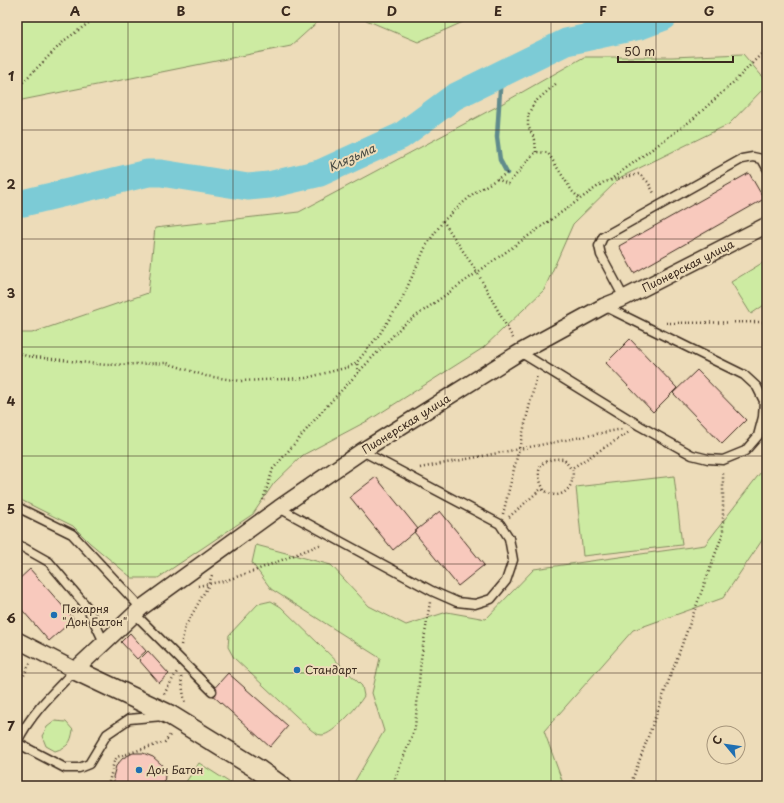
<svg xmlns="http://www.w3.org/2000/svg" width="784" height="803" font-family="'Playpen Sans',sans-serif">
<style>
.green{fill:#cdeba2;stroke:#848a60}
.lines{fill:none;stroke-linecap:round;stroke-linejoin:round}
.stream{stroke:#618b8c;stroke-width:4.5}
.river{stroke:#7bcbd6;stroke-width:27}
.building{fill:#f8c9bd;stroke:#3b2a1e}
.service-casing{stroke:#3b2a1e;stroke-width:11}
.minor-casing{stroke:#3b2a1e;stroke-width:18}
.tertiary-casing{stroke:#3b2a1e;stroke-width:22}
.path{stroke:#3b2a1e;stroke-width:2.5;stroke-dasharray:1 3;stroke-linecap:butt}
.service{stroke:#eddcb9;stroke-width:8}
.minor{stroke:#eddcb9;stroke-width:15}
.tertiary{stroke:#eddcb9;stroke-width:19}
.grid{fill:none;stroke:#3b2a1e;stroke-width:1;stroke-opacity:0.55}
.poi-dot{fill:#1f6fb2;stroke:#eddcb9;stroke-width:1.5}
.labels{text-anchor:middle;stroke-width:4;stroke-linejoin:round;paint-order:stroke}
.street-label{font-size:11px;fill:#3b2a1e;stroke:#eddcb9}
.poi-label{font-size:11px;fill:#3b2a1e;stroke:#eddcb9;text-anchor:start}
.water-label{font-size:12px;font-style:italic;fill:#484a43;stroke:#eddcb9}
.neatline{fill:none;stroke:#3b2a1e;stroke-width:1.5}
.grid-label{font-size:13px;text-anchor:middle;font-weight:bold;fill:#3b2a1e}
</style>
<rect width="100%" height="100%" fill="#eddcb9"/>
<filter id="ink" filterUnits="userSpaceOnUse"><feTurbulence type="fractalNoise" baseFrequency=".025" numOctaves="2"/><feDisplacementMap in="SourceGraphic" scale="8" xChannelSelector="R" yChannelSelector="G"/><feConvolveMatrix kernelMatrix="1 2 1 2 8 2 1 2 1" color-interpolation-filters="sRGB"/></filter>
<g filter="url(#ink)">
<!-- green -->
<path class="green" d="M17,17H323L291,46L17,101Z
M359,17H458L463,22L418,42Z
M743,54L767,82V85L729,124L621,177L573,224L544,290L483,348L371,419L303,455L274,483L253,514L158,578H132L90,543L73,526L17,498V333H32L148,293L155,228L299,212L496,107L584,57H672Z
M767,260V303L751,314L731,282Z
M767,464V533L723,598L633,630L544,731L564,786H352L384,731L372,693L380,658L271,589L252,563L256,545L331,565L369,606L406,625L447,612L486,619L534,569L705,545Z
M674,476L682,545L583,556L576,487Z
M271,601L281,607L362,686L364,696C358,706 333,735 322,735C317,735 314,732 310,729L234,658L228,647L229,635L258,604Z
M55,721L66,722L73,730C71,743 68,747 55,751L46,746L42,736L47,727Z
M199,763L235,786H183Z"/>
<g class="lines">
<!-- stream -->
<path class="stream" d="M501,74L497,137L500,160L507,173"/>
<!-- river -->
<path class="river" d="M17,202L23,203L148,173H161L248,187L269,185L320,173L401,136L454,97L566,42L640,26L664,17"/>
</g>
<!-- building -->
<path class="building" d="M749,173L764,199L634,273L619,246Z
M630,339L677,388L653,412L606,363Z
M697,370L746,420L722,444L673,393Z
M376,477L418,529L393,550L350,497Z
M440,511L484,565L458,586L414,532Z
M30,569L74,619L49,641L17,604V581Z
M130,633L146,651L137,659L121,642Z
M148,651L169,674L159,683L139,660Z
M228,673L288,726L270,747L210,693Z
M133,753H143L153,757L161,764L165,774L164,786H115L113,777L116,766L123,758Z"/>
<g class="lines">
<!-- service casing -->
<g class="service-casing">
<path id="service" d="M624,298L601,255L599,246L603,237L742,159L753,157L762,159L767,168
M520,352L640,426L692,455L708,459L723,460L745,451L758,436L763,417L764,401L757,387L744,375L604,306
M17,507L72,534L141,608
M279,508L432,591L457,602L475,604L491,599L506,581L513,560L509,538L500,524L362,451
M17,544L49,562L87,607L104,642
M134,613L212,691
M17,742C31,713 54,692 75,670
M17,743L65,768H79L89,764L107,734L129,719L163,716"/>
</g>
<!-- minor casing -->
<g class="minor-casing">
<path id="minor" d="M17,640L75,670L141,608L279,508L362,451L520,352L604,306L624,298L767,225"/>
</g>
<!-- tertiary casing -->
<g class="tertiary-casing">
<path id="tertiary" d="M75,670L170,715L256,768L281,786"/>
</g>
<!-- path -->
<path class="path" d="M17,88L65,40L97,17
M536,152L535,140L528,126V115L534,103L558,82
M507,173L474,193L443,221L477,272L514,340
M497,179L508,184C518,173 526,162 536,152L548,153L572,191L580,199
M610,180L693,119L735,81L767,48
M666,323L767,322
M17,352L26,356L106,365L167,363L206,376L241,381L306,378L349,367L357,362
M358,373L357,362L379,335L400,303L426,246L443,221
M420,468L623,429
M544,490C533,469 540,457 564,459L571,469
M263,500L273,469L324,409L402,326L604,182L639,174L648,182L655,195
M503,514L537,375
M509,517L541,489C546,491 551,495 556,495C570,494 575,479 572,468L629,432
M198,586L224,581L254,571L322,544
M181,645L185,627L208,586L212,575
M17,677H23L30,663
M181,677L185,704
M164,694L178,670
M108,786L114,762L117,757L165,742L170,735
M392,786L415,728L421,659L430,602
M630,786L723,533V471"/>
<!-- service -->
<use href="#service" class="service"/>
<!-- minor -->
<use href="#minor" class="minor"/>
<!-- tertiary -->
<use href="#tertiary" class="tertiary"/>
</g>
</g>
<!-- grid -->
<path class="grid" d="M128,17V786M233,17V786M339,17V786M445,17V786M551,17V786M656,17V786M17,130H767M17,239H767M17,347H767M17,456H767M17,564H767M17,673H767"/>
<!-- markers -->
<g class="poi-dot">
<circle cx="54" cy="615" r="4"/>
<circle cx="297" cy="670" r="4"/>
<circle cx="139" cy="770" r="4"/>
</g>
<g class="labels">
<!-- street labels -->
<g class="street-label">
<text transform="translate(688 266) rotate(-27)" y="4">Пионерская улица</text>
<text transform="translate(406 424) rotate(-32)" y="4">Пионерская улица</text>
</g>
<!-- poi labels -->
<g class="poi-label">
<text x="62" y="613">Пекарня<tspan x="62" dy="13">"Дон Батон"</tspan></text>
<text x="305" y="674">Стандарт</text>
<text x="147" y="774">Дон Батон</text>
</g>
<!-- water labels -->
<g class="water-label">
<text transform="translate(352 158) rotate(-24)" y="4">Клязьма</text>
</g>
</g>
<!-- margin -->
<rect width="784" height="803" fill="none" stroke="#eddcb9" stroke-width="44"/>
<!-- north arrow -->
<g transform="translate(726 745) rotate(299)"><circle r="19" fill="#eddcb9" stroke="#a6957b"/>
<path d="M0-3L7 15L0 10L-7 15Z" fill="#1f6fb2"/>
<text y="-6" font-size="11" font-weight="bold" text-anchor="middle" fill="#3b2a1e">С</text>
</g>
<!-- scale -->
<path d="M618 56v6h115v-6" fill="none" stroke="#3b2a1e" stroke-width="2"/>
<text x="624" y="56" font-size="12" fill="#3b2a1e" stroke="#eddcb9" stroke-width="3" paint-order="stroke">50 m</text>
<rect x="22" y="22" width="740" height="759" class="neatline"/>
<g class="grid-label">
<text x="75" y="16">A</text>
<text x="181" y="16">B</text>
<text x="286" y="16">C</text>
<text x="392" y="16">D</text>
<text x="498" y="16">E</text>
<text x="603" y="16">F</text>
<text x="709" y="16">G</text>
<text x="11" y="81">1</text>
<text x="11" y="189">2</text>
<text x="11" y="298">3</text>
<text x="11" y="406">4</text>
<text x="11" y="514">5</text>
<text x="11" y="623">6</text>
<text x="11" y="731">7</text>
</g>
</svg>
